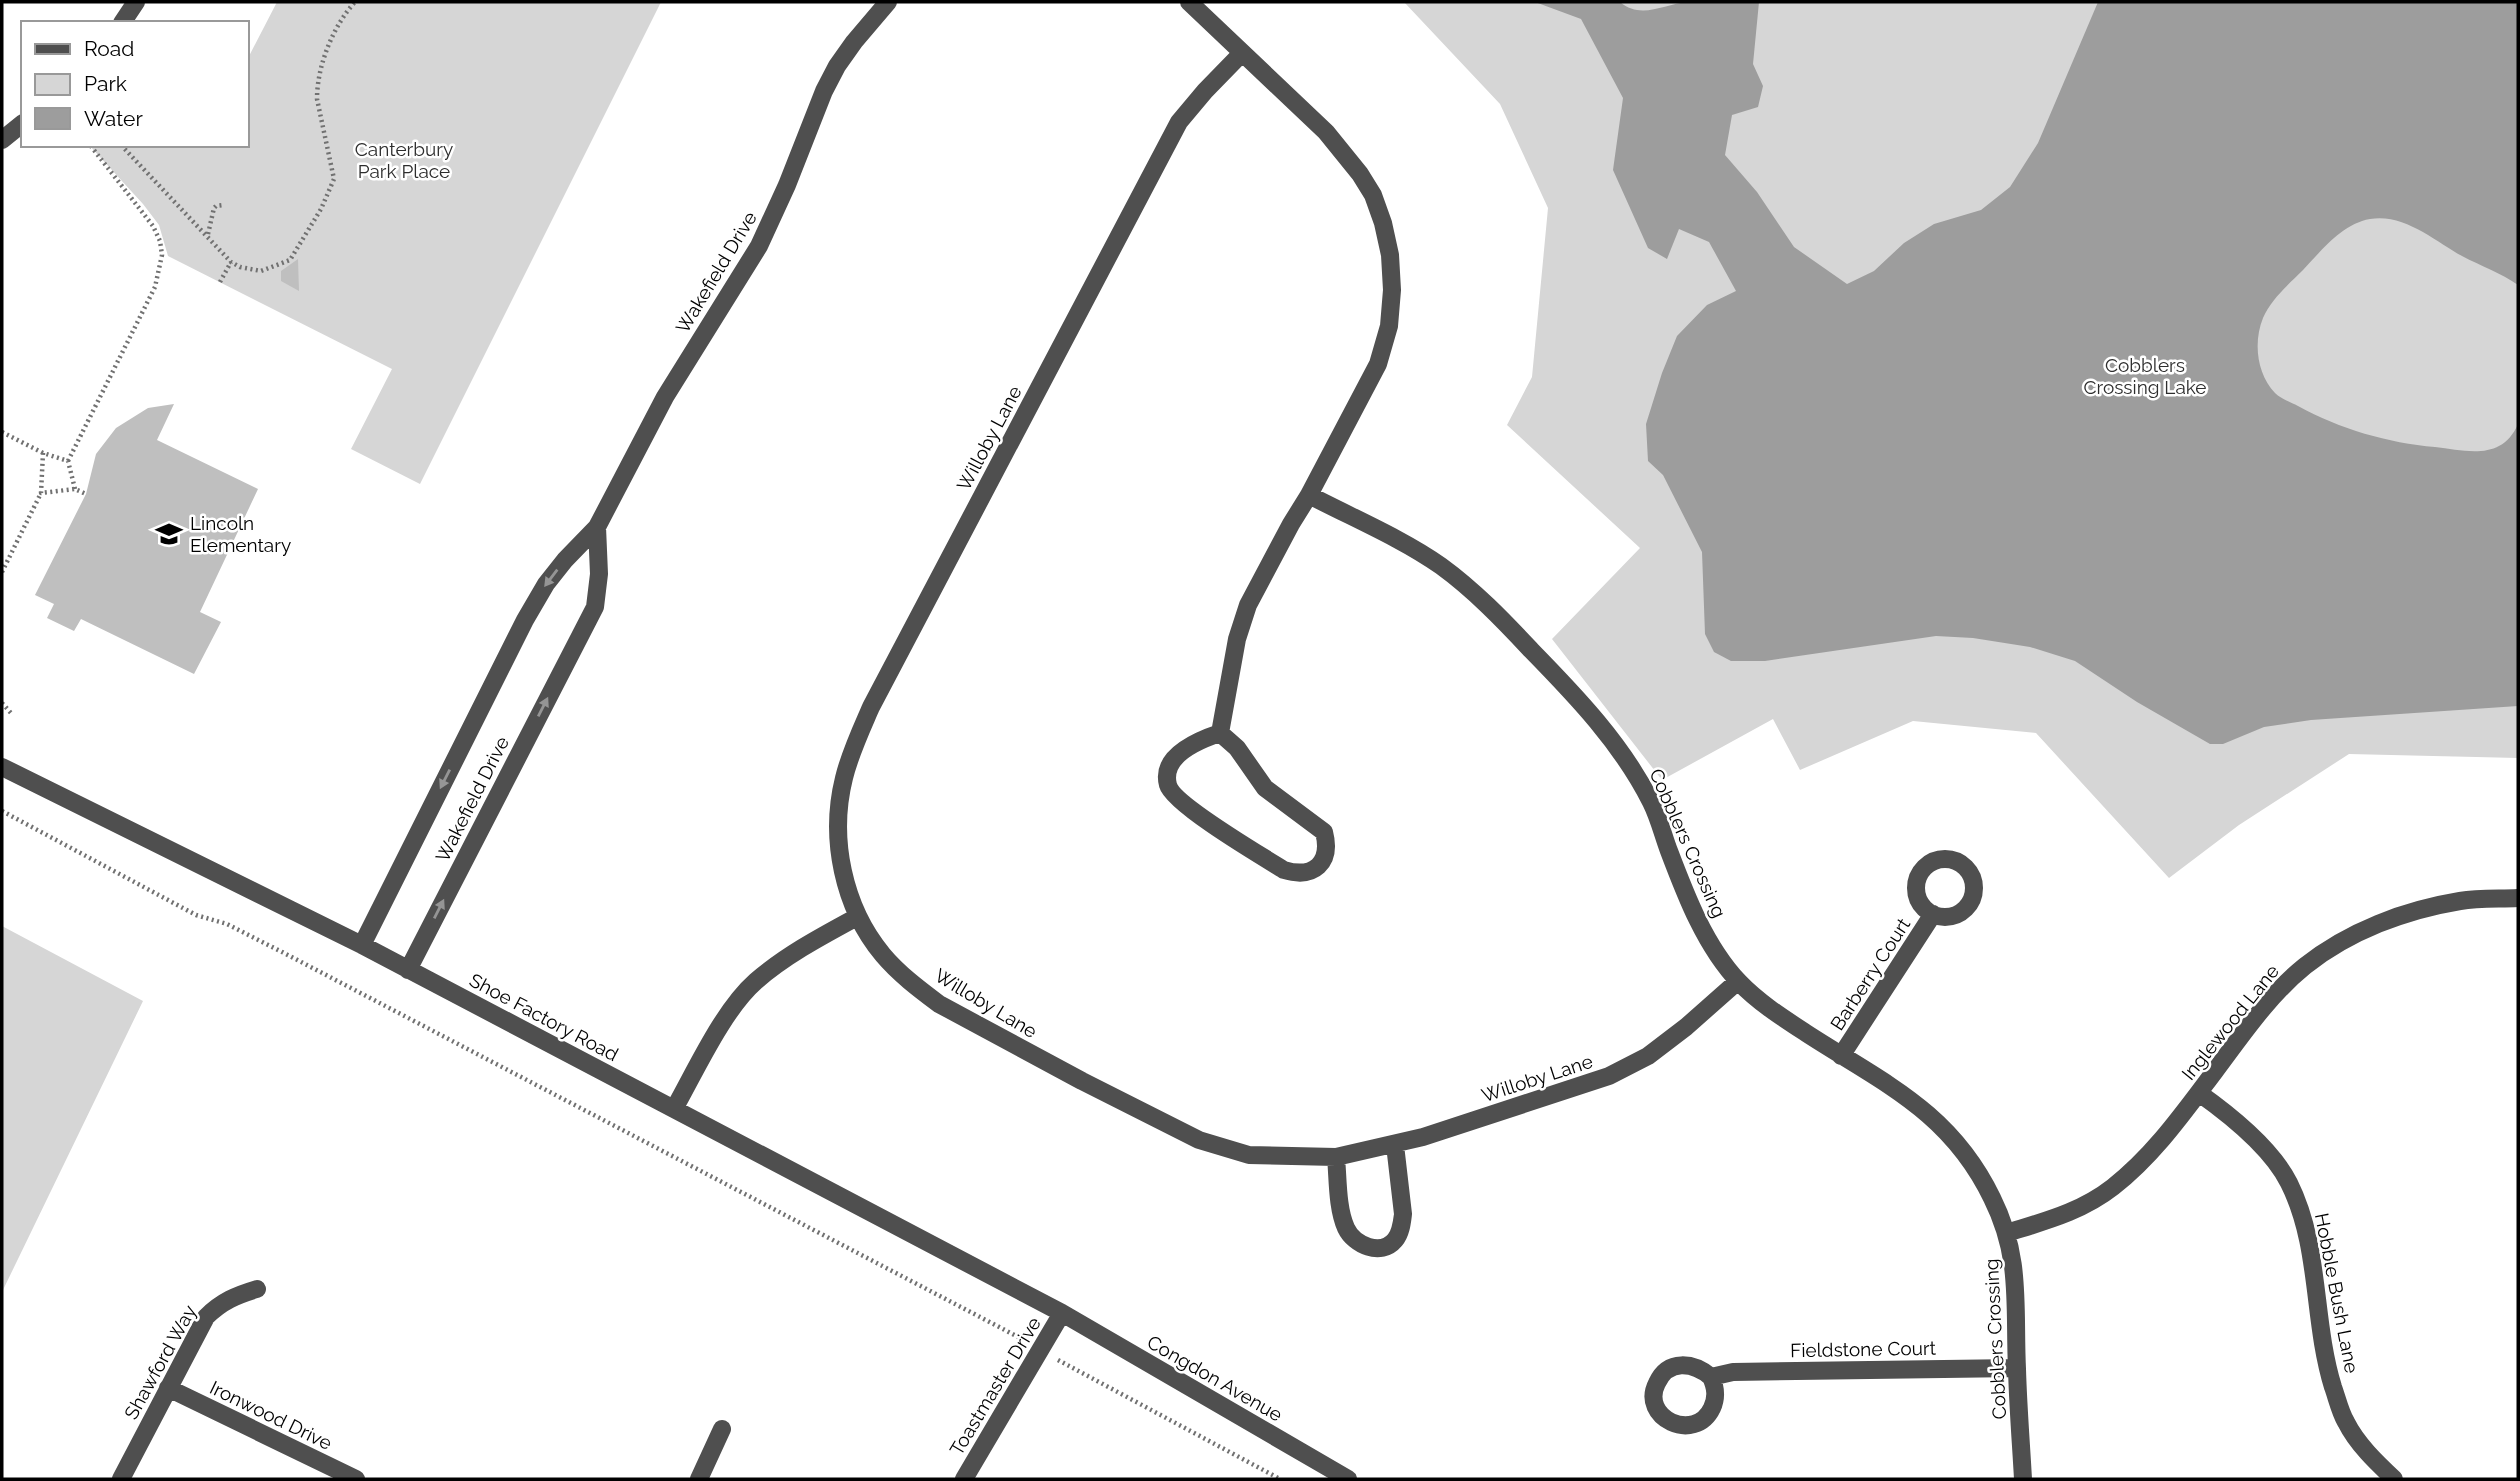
<svg xmlns="http://www.w3.org/2000/svg" width="2520" height="1481" font-family="Raleway,sans-serif">
<style>
.green{fill:#d6d6d6}
.water{fill:#9d9d9d}
.building{fill:#bfbfbf}
.lines{fill:none;stroke-linecap:round;stroke-linejoin:round}
.path{stroke:#717171;stroke-width:4.5;stroke-dasharray:2 3.5;stroke-linecap:butt}
.minor{stroke:#4f4f4f;stroke-width:18}
.oneway{fill:#959595}
.labels{text-anchor:middle;stroke-width:5;stroke-linejoin:round;paint-order:stroke}
.park-label{font-size:19px;fill:#2d2d2d;stroke:#fff}
.street-label{font-size:19px;fill:#000;stroke:#fff}
.poi-label{font-size:19px;fill:#000;stroke:#fff;text-anchor:start}
</style>
<rect width="100%" height="100%" fill="#fff"/>
<!-- green -->
<path class="green" d="M277,2H661L420,484L351,449L392,369L168,256L159,225L143,204L89,145H247V60Z
M1404,2H2518V758L2349,754L2239,825L2169,878L2036,733L1913,721L1800,770L1773,719L1662,780L1552,639L1640,548L1507,425L1532,377L1548,208L1500,104Z
M2,926L143,1001L2,1292Z"/>
<!-- water -->
<path class="water" d="M1535,2H1620C1641,20 1664,4 1688,2C1711,0 1736,2 1759,2L1753,64L1763,86L1758,107L1732,115L1725,155L1757,192L1794,247L1847,284L1874,271L1904,243L1934,224L1981,210L2010,187L2038,143L2098,2H2518V285C2501,273 2481,266 2462,256C2435,241 2404,213 2370,219C2342,224 2322,250 2303,270C2289,284 2271,299 2263,318C2253,343 2257,374 2275,393C2281,399 2291,402 2298,406C2340,429 2388,443 2435,447C2467,451 2502,461 2518,424V706L2311,720L2264,727L2223,744H2210L2137,702L2075,661L2030,647L1973,638L1936,636L1765,661H1731L1714,652L1705,634L1702,552L1663,475L1648,461L1646,424L1662,373L1677,336L1707,305L1736,291L1709,242L1679,229L1667,259L1648,248L1613,170L1623,98L1581,19Z"/>
<!-- building -->
<path class="building" d="M298,259L299,291L281,281V271Z
M174,404L157,440L258,489L200,612L221,622L194,674L81,619L74,631L47,618L54,604L35,595L86,494L96,454L116,428L148,408Z"/>
<g class="lines">
<!-- path -->
<path class="path" d="M121,145L231,262L240,267L261,271L290,260L321,209L334,179L317,99C317,66 333,26 355,2
M208,234L214,208L216,206L224,205
M220,282L231,262
M2,432L43,453
M68,461L155,287L162,255L160,241L153,226L90,145
M75,489L68,461L43,453L41,493L75,489L86,494
M2,572L41,493
M2,703L11,713
M2,811L196,915L227,924L284,953L1024,1340
M1058,1360L1280,1479"/>
<!-- minor -->
<path class="minor" d="M1189,2L1326,132L1360,174L1373,195L1383,223L1390,255L1392,290L1389,326L1378,364L1309,495L1291,524L1248,605L1237,639L1220,733L1237,748L1265,788L1324,832C1332,863 1314,879 1284,870C1263,857 1173,804 1168,785C1160,755 1199,740 1220,733
M122,23L136,2
M1242,53L1205,91L1179,122L871,707C861,730 850,753 844,778C829,838 843,907 883,955C899,974 919,989 939,1004L1082,1081L1199,1140L1249,1155L1336,1157L1423,1137L1609,1076L1648,1056L1686,1027L1738,981
M2,140L23,123
M1309,495C1353,518 1401,538 1441,566C1474,590 1503,620 1531,650C1576,696 1622,744 1651,802C1659,818 1663,835 1669,851C1686,896 1705,946 1739,982C1758,1002 1783,1018 1806,1033C1883,1083 1950,1111 1992,1198C2022,1258 2014,1305 2017,1369C2018,1406 2021,1443 2023,1479
M2,767L362,945L1062,1313L1348,1479
M1916 888a29 29 0 1 1 58 0a29 29 0 1 1-58 0Z
M362,945L525,620L546,584L565,560L597,527L665,397L759,246L787,185L824,91L837,66L854,42L888,2
M408,970L595,607L599,574L597,527
M1841,1056L1933,914
M2199,1093C2230,1115 2272,1149 2289,1183C2321,1247 2312,1319 2333,1387C2337,1398 2340,1412 2346,1422C2357,1444 2376,1462 2394,1479
M674,1109C696,1070 723,1010 756,981C786,955 822,936 857,917
M1336,1157C1338,1179 1337,1208 1346,1228C1354,1245 1381,1257 1395,1240C1401,1233 1402,1222 1403,1214L1395,1145
M2007,1233C2045,1221 2081,1212 2113,1187C2154,1155 2184,1112 2215,1071C2242,1035 2269,995 2305,966C2349,931 2405,910 2460,901C2479,898 2499,899 2518,898
M1711,1377C1716,1388 1717,1397 1712,1408C1695,1444 1639,1418 1657,1383C1668,1359 1693,1362 1711,1377L1733,1372L2017,1368
M168,1388L356,1479
M121,1479L206,1317C222,1301 237,1295 257,1289
M699,1479L722,1429
M964,1479L1062,1313"/>
</g>
<!-- one-way arrows -->
<defs><path id="oneway-solid" d="M-6-.8H1V-3.2L6.5 0L1 3.2V.8H-6Z" transform="scale(1.75)"/></defs>
<g class="oneway">
<use href="#oneway-solid" transform="translate(551 578) rotate(127)"/>
<use href="#oneway-solid" transform="translate(543 707) rotate(-63)"/>
<use href="#oneway-solid" transform="translate(445 779) rotate(117)"/>
<use href="#oneway-solid" transform="translate(439 909) rotate(-63)"/>
</g>
<!-- icons -->
<defs>
<g id="school-bare" transform="scale(2.1)"><path d="M0-5L7-2L0 1L-7-2ZM-4 1L0 2.5L4 1V4Q0 6-4 4Z" fill="#000" stroke="#fff" stroke-width="2.5" paint-order="stroke"/></g>
</defs>
<g fill-rule="evenodd">
<use href="#school-bare" x="169" y="534"/>
</g>
<g class="labels">
<!-- park labels -->
<g class="park-label">
<text x="404" y="156">Canterbury<tspan x="404" dy="22">Park Place</tspan></text>
<text x="2145" y="372">Cobblers<tspan x="2145" dy="22">Crossing Lake</tspan></text>
</g>
<!-- street labels -->
<g class="street-label">
<text transform="translate(716 272) rotate(-59)" y="7">Wakefield Drive</text>
<text transform="translate(989 438) rotate(-62)" y="7">Willoby Lane</text>
<text transform="translate(472 799) rotate(-63)" y="7">Wakefield Drive</text>
<text transform="translate(1688 843) rotate(66)" y="7">Cobblers Crossing</text>
<text transform="translate(1870 974) rotate(-57)" y="7">Barberry Court</text>
<text transform="translate(986 1003) rotate(31)" y="7">Willoby Lane</text>
<text transform="translate(544 1017) rotate(28)" y="7">Shoe Factory Road</text>
<text transform="translate(2230 1022) rotate(-51)" y="7">Inglewood Lane</text>
<text transform="translate(1537 1078) rotate(-18)" y="7">Willoby Lane</text>
<text transform="translate(2337 1293) rotate(79)" y="7">Hobble Bush Lane</text>
<text transform="translate(1995 1339) rotate(-93)" y="7">Cobblers Crossing</text>
<text transform="translate(1863 1349) rotate(-1)" y="7">Fieldstone Court</text>
<text transform="translate(160 1362) rotate(-61)" y="7">Shawford Way</text>
<text transform="translate(1215 1378) rotate(30)" y="7">Congdon Avenue</text>
<text transform="translate(995 1386) rotate(-59)" y="7">Toastmaster Drive</text>
<text transform="translate(271 1415) rotate(26)" y="7">Ironwood Drive</text>
</g>
<!-- poi labels -->
<g class="poi-label">
<text x="190" y="530">Lincoln<tspan x="190" dy="22">Elementary</tspan></text>
</g>
</g>
<!-- border -->
<rect width="2520" height="1481" fill="none" stroke="#000000" stroke-width="7"/>
<!-- legend -->
<rect x="21" y="21" width="228" height="126" fill="#ffffff" stroke="#999999" stroke-width="2"/>
<rect x="35" y="44" width="35" height="10" fill="#4f4f4f" stroke="#999999" stroke-width="2"/>
<text x="84" y="56" font-size="21" fill="#000000">Road</text>
<rect x="35" y="74" width="35" height="21" fill="#d6d6d6" stroke="#999999" stroke-width="2"/>
<text x="84" y="91" font-size="21" fill="#000000">Park</text>
<rect x="35" y="108" width="35" height="21" fill="#9d9d9d" stroke="#999999" stroke-width="2"/>
<text x="84" y="126" font-size="21" fill="#000000">Water</text>
</svg>
